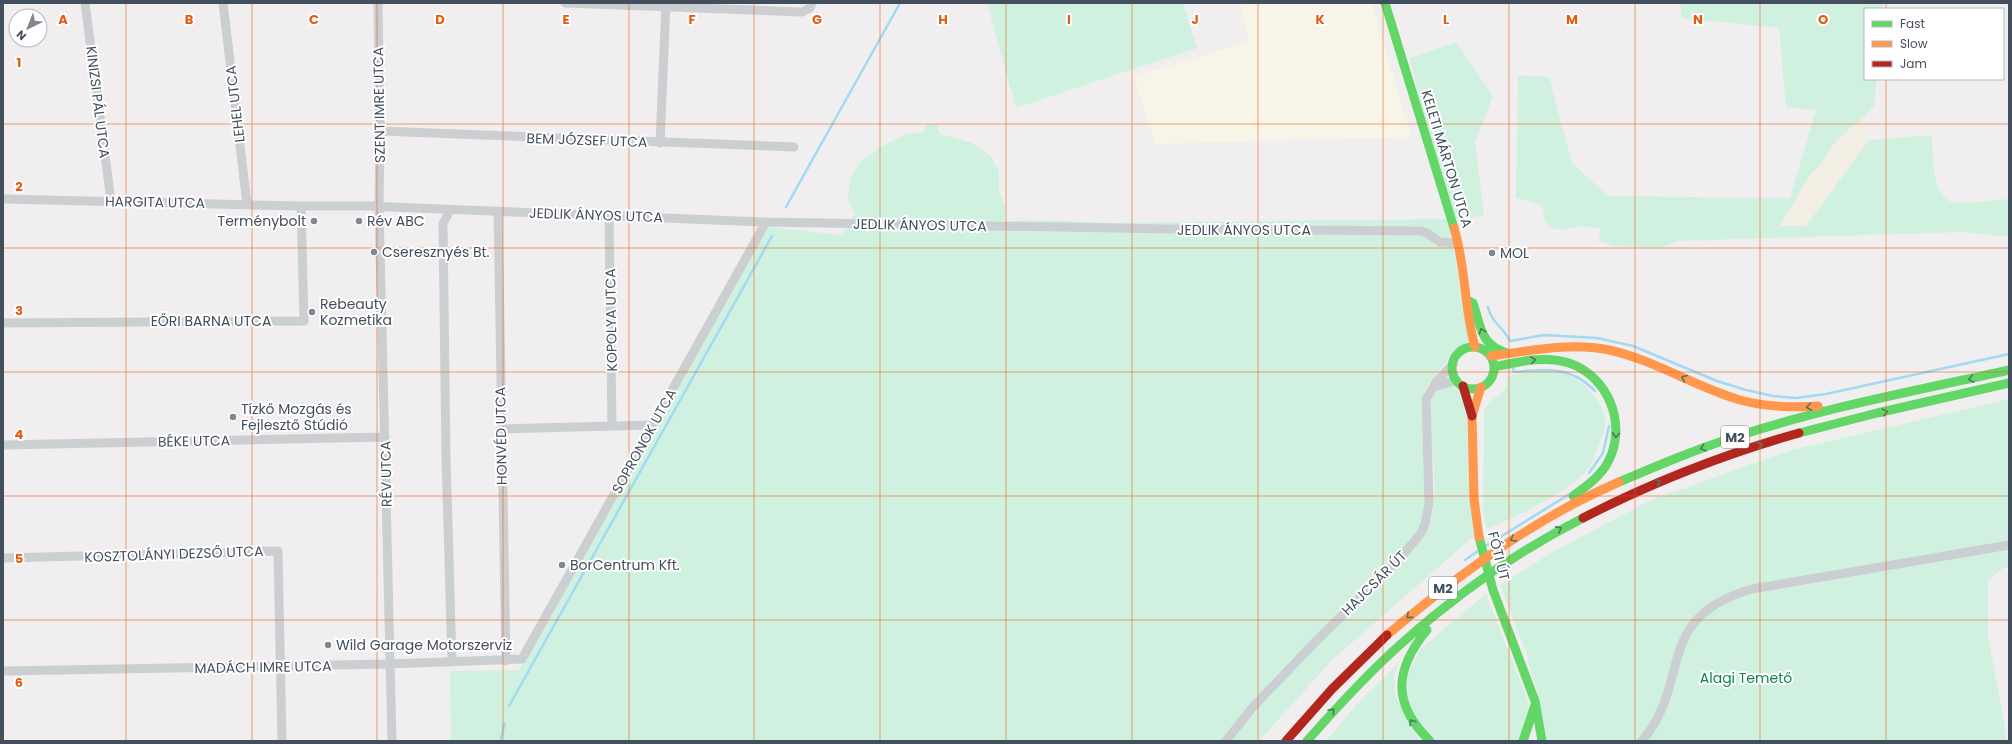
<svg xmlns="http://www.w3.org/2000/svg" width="2012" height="744" font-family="Poppins,sans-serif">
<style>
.commercial{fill:#f8f4e8}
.green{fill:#d1f1e0}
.sand{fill:#f2eee4}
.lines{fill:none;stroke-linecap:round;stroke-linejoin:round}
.stream{stroke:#a1daf2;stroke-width:2.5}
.street{stroke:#cccfd2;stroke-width:9}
.fast{stroke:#63d668;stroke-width:9}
.slow{stroke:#ff974d;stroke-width:9}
.jam{stroke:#b3261e;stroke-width:9}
.oneway{stroke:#4d7860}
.grid{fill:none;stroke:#e8590c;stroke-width:1;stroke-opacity:0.55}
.poi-dot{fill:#808790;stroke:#fff;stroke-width:1.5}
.labels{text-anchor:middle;stroke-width:4;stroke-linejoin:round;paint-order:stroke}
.shield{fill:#fff;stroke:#7c848e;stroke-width:1}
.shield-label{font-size:13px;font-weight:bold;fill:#444f5d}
.street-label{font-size:14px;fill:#444f5d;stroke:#fff}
.poi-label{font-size:14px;fill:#444f5d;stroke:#fff;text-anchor:start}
.park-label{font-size:14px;fill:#0e8555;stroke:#fff}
.grid-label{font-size:13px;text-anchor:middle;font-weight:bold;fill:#e8590c;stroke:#fff;stroke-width:4;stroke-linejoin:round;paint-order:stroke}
</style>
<rect width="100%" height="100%" fill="#f0eeee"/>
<!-- commercial -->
<path class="commercial" d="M1253,3H1372L1411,137L1155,144L1134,77L1249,41L1240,7Z"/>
<!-- green -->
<path class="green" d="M987,3H1183L1197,48L1016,108Z
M1680,3H1882L1883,9H1865V79H1877L1874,105L1866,115L1836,141L1818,168L1811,173L1806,226L1869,140L1932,135C1933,154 1931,197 1953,202C1963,204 1997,200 2009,199V237L1964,232L1677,241L1661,248L1613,246L1599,241L1600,229L1580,226L1562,230L1549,227L1545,220L1542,205L1516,198L1518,75L1549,77L1572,163L1608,196L1790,198L1816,110L1786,107L1779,28L1682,18Z
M1456,42L1493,96L1475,142L1484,216L1449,219L1468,340L1467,348L1455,350L1425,389L1421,404L1427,530C1441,504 1431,443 1429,412C1431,396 1439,380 1458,385L1467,404L1474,536L1332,660L1259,741H451L450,671L519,670L768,227L842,235L855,214L848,201L850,178L861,161L881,147L905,134L924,132L926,125L937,123L940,134L972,143L991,156L999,172V189L1006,210L1004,221L1047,220L1110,223L1448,219L1410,58Z
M1532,372C1541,372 1554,370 1562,373C1581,379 1607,402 1605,424C1605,429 1602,436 1600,441C1597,451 1592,463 1586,471C1567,493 1513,519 1486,529L1483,510L1484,412C1491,392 1506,403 1507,376Z
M2009,399V567L2003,568L1988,581V636L2005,727L2006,741H1544L1538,696L1526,652L1500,585L1556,550L1653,499L1792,450Z
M1486,594L1528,701L1531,724L1529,741H1436L1415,720L1406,696L1408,674L1421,648Z
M1398,664L1394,678L1395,695L1420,741H1326L1356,705Z"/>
<!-- sand -->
<path class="sand" d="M1866,115L1864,141L1869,140L1806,226H1780L1811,173L1818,168L1836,141Z"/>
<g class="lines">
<!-- stream -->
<path class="stream" d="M786,207L900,3
M1488,307C1491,322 1504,328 1510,341L1544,335L1597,338L1633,346L1717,381L1746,390L1773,396L1796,398L1826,394L2009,354
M1513,369L1514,372C1545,369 1571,366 1595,391
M1589,473L1603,453L1609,426
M1484,547L1568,495
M1465,560L1478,551
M509,706L772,236
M500,741L505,723"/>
<!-- street -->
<path class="street" d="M85,3L111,201
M223,3L247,204
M378,3L380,131L379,207L392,741
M565,3L802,12L810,8L812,3
M380,131L794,147
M660,143L666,3
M3,199L301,206H367L766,222L1169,229L1421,231L1427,233L1440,242L1458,243
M450,210L443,224L446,457L452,662
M498,212L506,661
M609,215L612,425
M3,323L304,321L301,206
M1434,387L1456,380
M501,429L653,425
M3,445L385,437
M3,558L278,551L282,741
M3,671L390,664L522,659L766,222
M1226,741L1252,708L1318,639L1403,555L1421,533L1425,524L1429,503L1426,399L1437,381L1453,364
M1642,741C1693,681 1652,618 1752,589L2009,545"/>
<!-- fast -->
<path class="fast" d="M1385,3L1454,228
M1467,300L1473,303C1481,326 1480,345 1507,353
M1452 368a21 21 0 1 1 42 0a21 21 0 1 1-42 0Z
M1494,367C1518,362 1545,355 1569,363C1608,376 1627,423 1609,460C1602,475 1587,486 1573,496
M1799,433L1877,413L2009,383
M1619,482C1659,465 1699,448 1741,435C1828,407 1919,390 2009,370
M1479,537L1493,590L1535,701L1542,741
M1427,630C1394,670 1392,704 1430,741
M1307,741C1337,707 1368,673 1402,643C1457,594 1518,551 1583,518
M1523,741L1535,705"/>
<!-- slow -->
<path class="slow" d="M1454,228C1466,267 1464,308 1475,347
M1491,356C1530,351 1569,342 1609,350C1655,360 1695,387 1740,400C1766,407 1791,408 1818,406
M1479,537L1474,499L1472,416L1481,387
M1387,635C1457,576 1533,519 1619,482"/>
<!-- jam -->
<path class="jam" d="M1463,386L1472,416
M1583,518C1653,482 1725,454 1799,433
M1286,741L1332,689L1387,635"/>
</g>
<!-- one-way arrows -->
<defs><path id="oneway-chevron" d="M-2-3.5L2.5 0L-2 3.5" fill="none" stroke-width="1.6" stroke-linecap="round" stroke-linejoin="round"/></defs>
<g class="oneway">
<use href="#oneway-chevron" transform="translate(1482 331) rotate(-108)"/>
<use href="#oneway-chevron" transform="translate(1533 360) rotate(-7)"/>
<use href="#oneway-chevron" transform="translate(1684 378) rotate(-157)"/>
<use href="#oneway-chevron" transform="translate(1971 379) rotate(167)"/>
<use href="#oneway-chevron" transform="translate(1809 407) rotate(173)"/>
<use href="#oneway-chevron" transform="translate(1885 412) rotate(-13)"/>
<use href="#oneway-chevron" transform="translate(1616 435) rotate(94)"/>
<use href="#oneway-chevron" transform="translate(1760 445) rotate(-16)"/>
<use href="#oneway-chevron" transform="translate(1703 448) rotate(161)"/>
<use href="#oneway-chevron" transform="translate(1658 482) rotate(-22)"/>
<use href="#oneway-chevron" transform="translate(1559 529) rotate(-29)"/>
<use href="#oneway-chevron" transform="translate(1513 539) rotate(149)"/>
<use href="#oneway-chevron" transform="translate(1409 616) rotate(139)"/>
<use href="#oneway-chevron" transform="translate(1332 711) rotate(-49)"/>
<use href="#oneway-chevron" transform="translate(1412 722) rotate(-122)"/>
</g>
<!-- grid -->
<path class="grid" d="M126,3V741M252,3V741M377,3V741M503,3V741M629,3V741M754,3V741M880,3V741M1006,3V741M1132,3V741M1258,3V741M1383,3V741M1509,3V741M1635,3V741M1760,3V741M1886,3V9M1886,79V741M3,124H2009M3,248H2009M3,372H2009M3,496H2009M3,620H2009"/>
<!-- markers -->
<g class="poi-dot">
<circle cx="314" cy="221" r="4"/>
<circle cx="359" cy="221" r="4"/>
<circle cx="374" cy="252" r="4"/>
<circle cx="1492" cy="253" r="4"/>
<circle cx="312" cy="312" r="4"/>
<circle cx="233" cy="417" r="4"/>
<circle cx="562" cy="565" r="4"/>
<circle cx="328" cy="645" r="4"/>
</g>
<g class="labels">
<!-- shield labels -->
<g class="shield">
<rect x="1721" y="426" width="28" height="22" rx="3"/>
<rect x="1429" y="577" width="28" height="22" rx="3"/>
</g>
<g class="shield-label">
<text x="1735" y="442">M2</text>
<text x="1443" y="593">M2</text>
</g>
<!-- street labels -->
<g class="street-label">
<text transform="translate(98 102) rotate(83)" y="5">KINIZSI PÁL UTCA</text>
<text transform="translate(235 104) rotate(-97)" y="5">LEHEL UTCA</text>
<text transform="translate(379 105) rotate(-91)" y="5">SZENT IMRE UTCA</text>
<text transform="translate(587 140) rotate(2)" y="5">BEM JÓZSEF UTCA</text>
<text transform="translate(1447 159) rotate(73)" y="5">KELETI MÁRTON UTCA</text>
<text transform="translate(155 202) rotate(1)" y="5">HARGITA UTCA</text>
<text transform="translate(596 215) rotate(2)" y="5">JEDLIK ÁNYOS UTCA</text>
<text transform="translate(920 225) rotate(1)" y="5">JEDLIK ÁNYOS UTCA</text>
<text x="1244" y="235">JEDLIK ÁNYOS UTCA</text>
<text transform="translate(611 320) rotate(-91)" y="5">KOPOLYA UTCA</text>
<text x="211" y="326">EŐRI BARNA UTCA</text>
<text transform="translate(501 436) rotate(-91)" y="5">HONVÉD UTCA</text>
<text transform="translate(194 441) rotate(-1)" y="5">BÉKE UTCA</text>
<text transform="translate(644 441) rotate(-61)" y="5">SOPRONOK UTCA</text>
<text transform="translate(386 474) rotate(-91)" y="5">RÉV UTCA</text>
<text transform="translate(174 554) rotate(-2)" y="5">KOSZTOLÁNYI DEZSŐ UTCA</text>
<text transform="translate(1499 556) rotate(76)" y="5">FÓTI ÚT</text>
<text transform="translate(1374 583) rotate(-45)" y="5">HAJCSÁR ÚT</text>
<text transform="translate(263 667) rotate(-1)" y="5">MADÁCH IMRE UTCA</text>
</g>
<!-- poi labels -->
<g class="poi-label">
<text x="306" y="226" text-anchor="end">Terménybolt</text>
<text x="367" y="226">Rév ABC</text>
<text x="382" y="257">Cseresznyés Bt.</text>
<text x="1500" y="258">MOL</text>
<text x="320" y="309">Rebeauty<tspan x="320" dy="16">Kozmetika</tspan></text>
<text x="241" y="414">Tízkő Mozgás és<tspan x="241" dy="16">Fejlesztő Stúdió</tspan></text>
<text x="570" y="570">BorCentrum Kft.</text>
<text x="336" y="650">Wild Garage Motorszerviz</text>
</g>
<!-- park labels -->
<g class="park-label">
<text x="1746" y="683">Alagi Temető</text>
</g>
</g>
<g class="grid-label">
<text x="63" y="24">A</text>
<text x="189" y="24">B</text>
<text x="314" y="24">C</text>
<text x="440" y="24">D</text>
<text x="566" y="24">E</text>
<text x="692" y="24">F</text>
<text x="817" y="24">G</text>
<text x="943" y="24">H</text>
<text x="1069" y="24">I</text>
<text x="1195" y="24">J</text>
<text x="1320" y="24">K</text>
<text x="1446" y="24">L</text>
<text x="1572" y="24">M</text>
<text x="1698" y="24">N</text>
<text x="1823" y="24">O</text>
<text x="19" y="67">1</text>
<text x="19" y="191">2</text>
<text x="19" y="315">3</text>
<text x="19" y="439">4</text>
<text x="19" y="563">5</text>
<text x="19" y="687">6</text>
</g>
<!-- border -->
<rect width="2012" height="744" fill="none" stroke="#444f5d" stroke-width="8"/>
<!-- legend -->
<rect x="1864" y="8" width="140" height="72" fill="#ffffff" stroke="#b4b9be"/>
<rect x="1872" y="21" width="20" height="6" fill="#63d668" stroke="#b4b9be"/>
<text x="1900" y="28" font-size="12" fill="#444f5d">Fast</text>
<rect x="1872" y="41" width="20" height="6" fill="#ff974d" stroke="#b4b9be"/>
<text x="1900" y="48" font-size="12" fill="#444f5d">Slow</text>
<rect x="1872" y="61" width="20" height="6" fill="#b3261e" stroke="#b4b9be"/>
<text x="1900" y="68" font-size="12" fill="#444f5d">Jam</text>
<!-- north arrow -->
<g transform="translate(28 28) rotate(223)"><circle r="19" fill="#ffffff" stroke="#b4b9be"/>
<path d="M0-3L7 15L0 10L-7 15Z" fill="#808790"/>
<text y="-6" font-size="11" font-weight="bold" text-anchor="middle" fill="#444f5d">N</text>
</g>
</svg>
